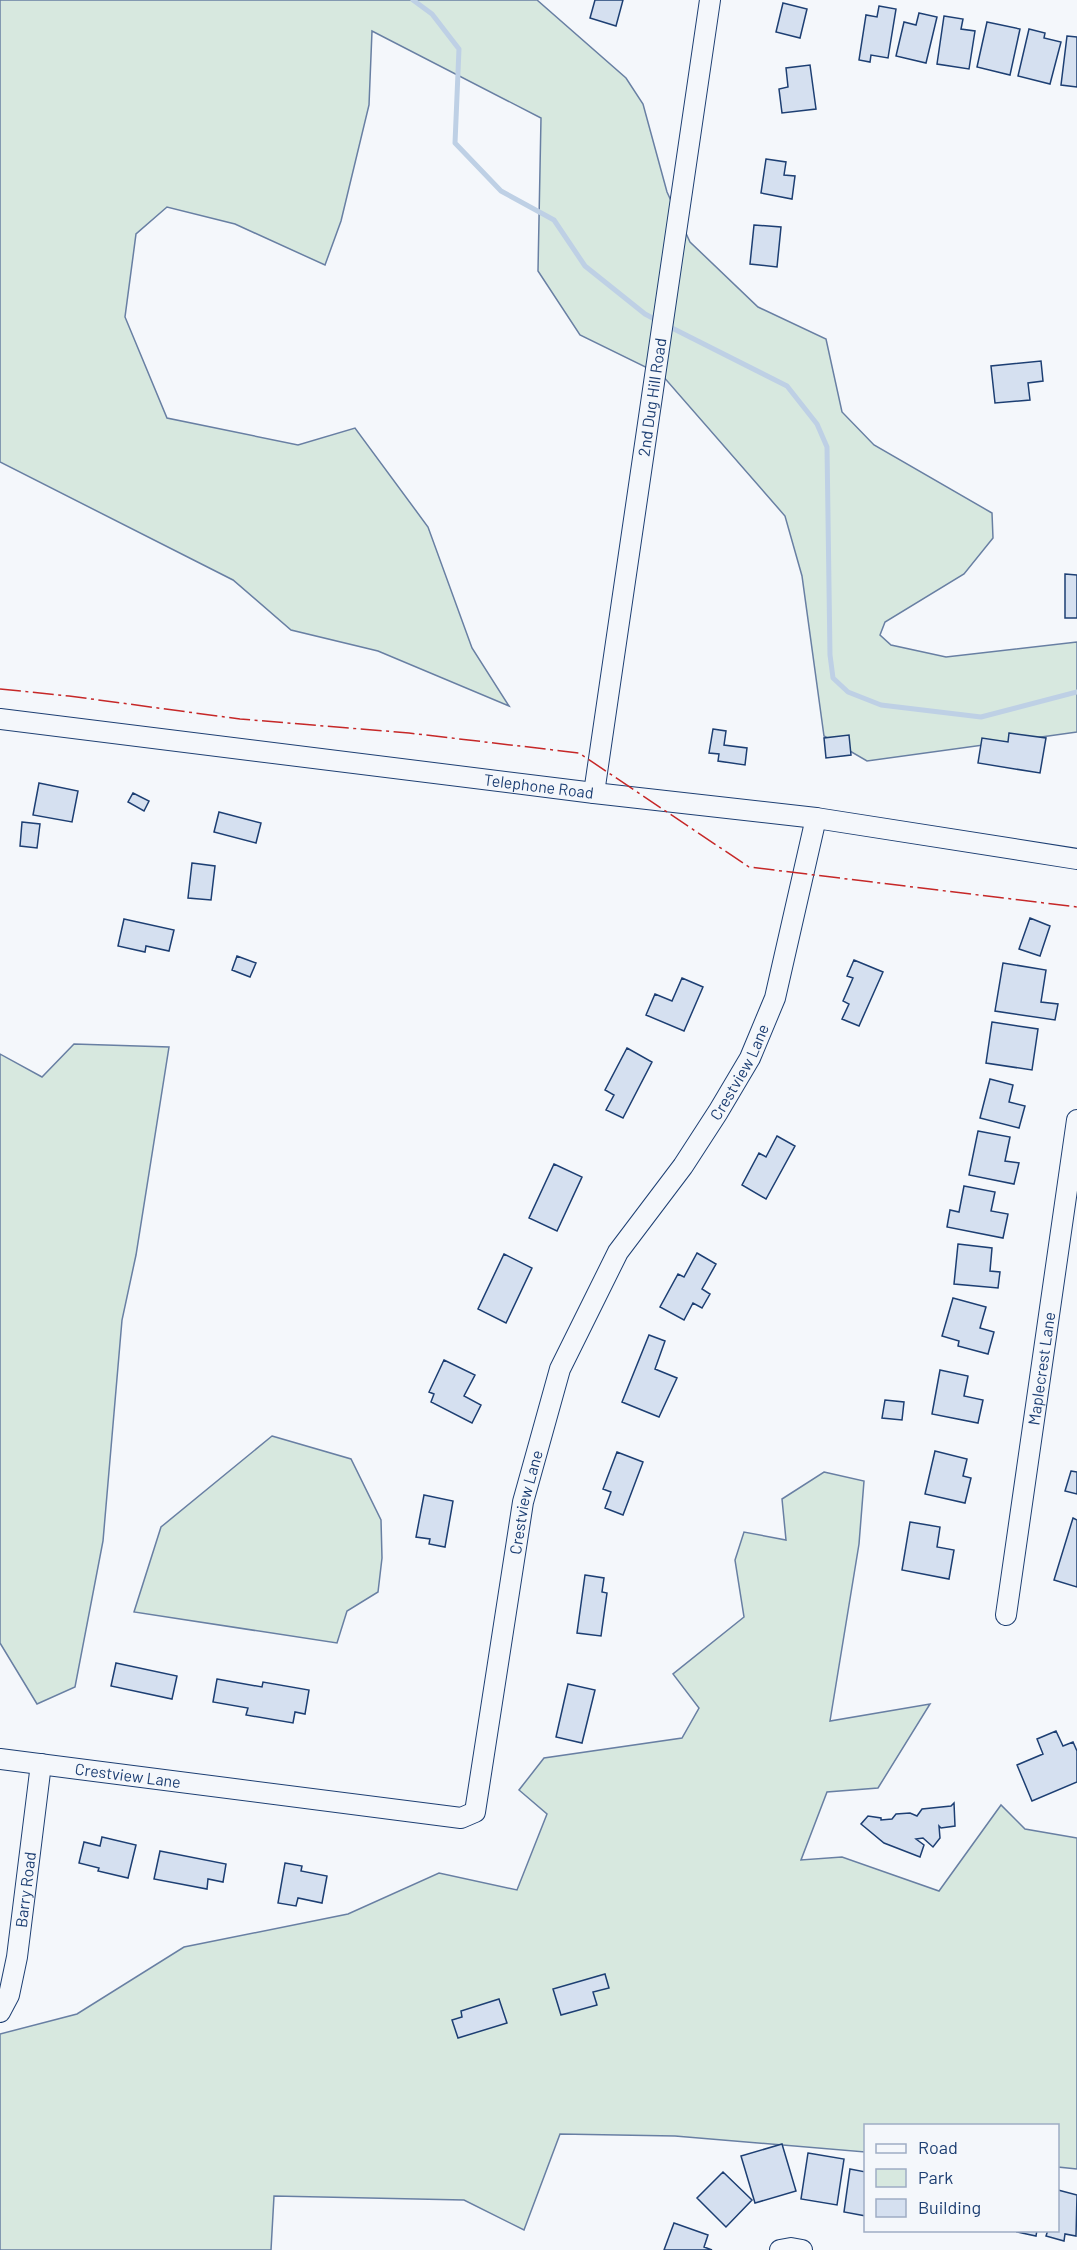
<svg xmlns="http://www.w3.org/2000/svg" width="1077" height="2250" font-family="Barlow,sans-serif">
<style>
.green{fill:#d7e8df;stroke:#687fa3;stroke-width:1.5}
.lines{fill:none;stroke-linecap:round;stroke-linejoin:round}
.stream{stroke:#bed0e5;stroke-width:5}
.building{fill:#d5e0f0;stroke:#1d3f73;stroke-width:1.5}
.minor-casing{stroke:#1d3f73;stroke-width:22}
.minor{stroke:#f4f7fb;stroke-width:20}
.power{stroke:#c62828;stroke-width:1.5;stroke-dasharray:21 4.5 3 4.5;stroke-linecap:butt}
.labels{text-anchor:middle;stroke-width:4.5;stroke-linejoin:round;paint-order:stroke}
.street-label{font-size:16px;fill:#1d3f73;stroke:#f4f7fb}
</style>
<rect width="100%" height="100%" fill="#f4f7fb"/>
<!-- green -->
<path class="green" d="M0,0H537L626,78L643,104L667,192L690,242L758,307L826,339L842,412L874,445L992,513L993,538L964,574L885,622L880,635L891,645L946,657L1077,642V732L867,761L824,736L802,576L785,516L662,375L580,335L538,271L541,118L372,31L369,105L341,221L325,265L235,224L167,207L136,234L125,317L167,418L298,445L355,428L428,527L472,648L509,706L378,651L291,630L233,580L0,462Z
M74,1044L169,1047L136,1255L122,1320L103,1541L75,1687L37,1704L0,1643V1054L42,1077Z
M272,1436L351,1459L381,1520L382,1558L378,1592L347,1611L337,1643L134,1612L161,1527Z
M824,1472L864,1481L859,1544L830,1721L930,1704L878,1788L827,1792L801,1860L842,1857L939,1891L1001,1805L1025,1829L1077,1838V2169L1058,2167V2126H866L865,2152L675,2136L560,2134L524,2230L464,2200L274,2196L271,2250H0V2034L77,2014L184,1947L348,1914L439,1873L517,1890L547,1814L519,1790L544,1758L682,1738L699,1708L673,1674L744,1617L735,1560L744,1532L786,1540L782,1499Z"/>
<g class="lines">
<!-- stream -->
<path class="stream" d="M413,0L432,14L459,49L455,143L501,191L554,220L585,266L645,314L660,322
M668,326L787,386L817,424L827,447L830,655L833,678L848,692L881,705L981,717L1077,692"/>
</g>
<!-- building -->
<path class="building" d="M595,0H623L616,26L590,18Z
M783,3L807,9L800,38L776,32Z
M879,6L896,9L888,58L871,55L870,62L859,60L866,15L877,17Z
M919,13L937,17L926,63L896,56L904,22L916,25Z
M944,16L963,19L961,29L975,31L969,69L937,64Z
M987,22L1020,29L1010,75L977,67Z
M1029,29L1045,33L1044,38L1061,42L1050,84L1018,76Z
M1067,36L1077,37V87L1061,85Z
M810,65L816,109L782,113L779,89L788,87L786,68Z
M766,159L786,162L784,175L795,176L792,199L761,193Z
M754,225L781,227L777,267L750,264Z
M1041,361L1043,381L1028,383L1030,400L995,403L991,366Z
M1065,574L1077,575V618H1065Z
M713,729L726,731L724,745L747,748L745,765L718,761L719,754L709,753Z
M1009,733L1046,738L1040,773L978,763L982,738L1008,742Z
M849,735L851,755L826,758L824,738Z
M39,783L78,791L72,822L33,815Z
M133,793L149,801L144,811L128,802Z
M219,812L261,823L256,843L214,832Z
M22,822L40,824L37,848L20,846Z
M192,863L215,866L211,900L188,898Z
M1030,918L1050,926L1040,956L1019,949Z
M124,919L174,930L169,951L146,946L145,952L118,946Z
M237,956L256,963L250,977L232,970Z
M854,960L883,972L859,1026L842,1019L849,1004L843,1001L853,978L847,976Z
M1003,963L1046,970L1041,1002L1058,1004L1055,1020L995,1011Z
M682,978L703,987L684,1031L646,1015L655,994L672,1001Z
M992,1022L1038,1029L1032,1070L986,1063Z
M627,1048L652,1062L623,1118L606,1110L614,1095L605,1090Z
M990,1079L1013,1085L1009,1102L1025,1106L1019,1128L980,1118Z
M978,1131L1010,1137L1005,1161L1019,1163L1014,1184L969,1175Z
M777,1136L795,1146L766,1199L742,1185L759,1153L766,1157Z
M554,1164L582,1177L557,1231L529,1218Z
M964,1186L995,1192L991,1211L1008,1214L1003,1238L947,1227L950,1210L959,1212Z
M958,1244L992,1248L990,1271L1000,1272L998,1288L954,1284Z
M697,1253L716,1264L702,1289L710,1294L702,1308L693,1303L684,1320L660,1307L678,1274L684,1277Z
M504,1254L532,1268L506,1323L478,1309Z
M953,1298L986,1307L980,1328L994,1332L988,1354L958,1346L959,1341L942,1336Z
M649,1335L665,1341L655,1369L677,1378L659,1417L622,1402Z
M444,1360L475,1375L464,1396L481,1405L472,1423L431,1402L434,1394L429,1392Z
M940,1370L968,1376L964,1396L983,1400L978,1423L932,1414Z
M885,1400L904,1402L902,1420L882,1418Z
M935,1451L967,1459L963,1476L971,1478L965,1503L925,1494Z
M617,1452L643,1462L623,1515L605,1508L611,1492L603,1489Z
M1071,1471L1077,1472V1494L1065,1491Z
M424,1495L453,1501L445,1547L429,1544L430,1539L416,1537Z
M1073,1518L1077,1520V1587L1054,1580Z
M910,1522L940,1527L937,1547L954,1550L949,1579L902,1570Z
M585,1575L604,1578L602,1592L607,1593L601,1636L577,1633Z
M116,1663L177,1676L172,1699L111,1686Z
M217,1679L262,1687L263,1682L309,1690L305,1714L295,1712L293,1723L246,1715L248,1708L213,1702Z
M568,1684L595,1690L582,1743L556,1737Z
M1056,1731L1063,1746L1073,1742L1077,1751V1782L1032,1801L1017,1765L1043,1754L1037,1739Z
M954,1803L955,1826L941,1828L939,1826L940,1838L933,1847L923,1838L916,1839L924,1845L920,1857L884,1843L861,1824L868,1816L881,1818V1820L892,1819L896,1814L910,1813L917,1816L922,1809L951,1806Z
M102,1837L136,1845L128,1878L98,1871L99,1868L79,1863L84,1842L100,1846Z
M160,1851L226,1864L223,1882L208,1879L207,1889L154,1879Z
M285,1863L302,1866L301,1871L327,1876L322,1903L298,1898L296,1906L278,1903Z
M605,1974L609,1988L593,1992L597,2005L561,2015L553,1989Z
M499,1999L507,2023L458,2038L452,2020L462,2017L461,2011Z
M782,2144L796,2191L755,2203L741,2156Z
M808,2153L844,2159L837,2205L801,2199Z
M850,2169L866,2172V2216L844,2212Z
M723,2172L752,2200L726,2227L697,2198Z
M1058,2190L1077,2195L1076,2236L1065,2234L1064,2241L1046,2236L1048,2230H1058Z
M674,2223L708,2235L704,2247L712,2250H664Z
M1018,2230H1037L1036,2236L1017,2232Z"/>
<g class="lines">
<!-- minor casing -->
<g class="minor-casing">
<g id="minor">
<path id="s1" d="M0,719L594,793L816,818L1077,859"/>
<path id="s2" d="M594,793L710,0"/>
<path id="s3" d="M1006,1615L1077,1120"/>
<path id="s4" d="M0,1759L461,1818L475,1812L523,1502L560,1369L618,1252L683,1166L718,1112L750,1058L775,998L816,818"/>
<path id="s5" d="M0,2012L9,1995L17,1957L41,1764"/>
<path d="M780,2250L791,2248L802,2250"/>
</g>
</g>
<!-- minor -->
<use href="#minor" class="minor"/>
<!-- power -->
<path class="power" d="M0,689L69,696L240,719L409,733L579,753L749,867L1077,907"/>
</g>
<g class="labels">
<!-- street labels -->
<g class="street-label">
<text dy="6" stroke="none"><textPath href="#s2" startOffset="400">2nd Dug Hill Road</textPath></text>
<text dy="6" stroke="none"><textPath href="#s1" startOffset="543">Telephone Road</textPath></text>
<text dy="6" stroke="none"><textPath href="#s4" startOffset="1280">Crestview Lane</textPath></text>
<text dy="6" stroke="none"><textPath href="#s3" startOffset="249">Maplecrest Lane</textPath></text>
<text dy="6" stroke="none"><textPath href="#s4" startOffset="794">Crestview Lane</textPath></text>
<text dy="6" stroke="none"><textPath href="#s4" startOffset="129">Crestview Lane</textPath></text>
<text dy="6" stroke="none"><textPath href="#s5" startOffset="126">Barry Road</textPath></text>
</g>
</g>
<!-- legend -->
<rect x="864" y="2124" width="195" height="108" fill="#f4f7fb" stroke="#9eadc5" stroke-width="1.5"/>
<rect x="876" y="2144" width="30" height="9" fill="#f4f7fb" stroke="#9eadc5" stroke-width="1.5"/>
<text x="918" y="2154" font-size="18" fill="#1d3f73">Road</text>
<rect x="876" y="2169" width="30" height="18" fill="#d7e8df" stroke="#9eadc5" stroke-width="1.5"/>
<text x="918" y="2184" font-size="18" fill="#1d3f73">Park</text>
<rect x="876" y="2199" width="30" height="18" fill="#d5e0f0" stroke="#9eadc5" stroke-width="1.5"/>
<text x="918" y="2214" font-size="18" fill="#1d3f73">Building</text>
</svg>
